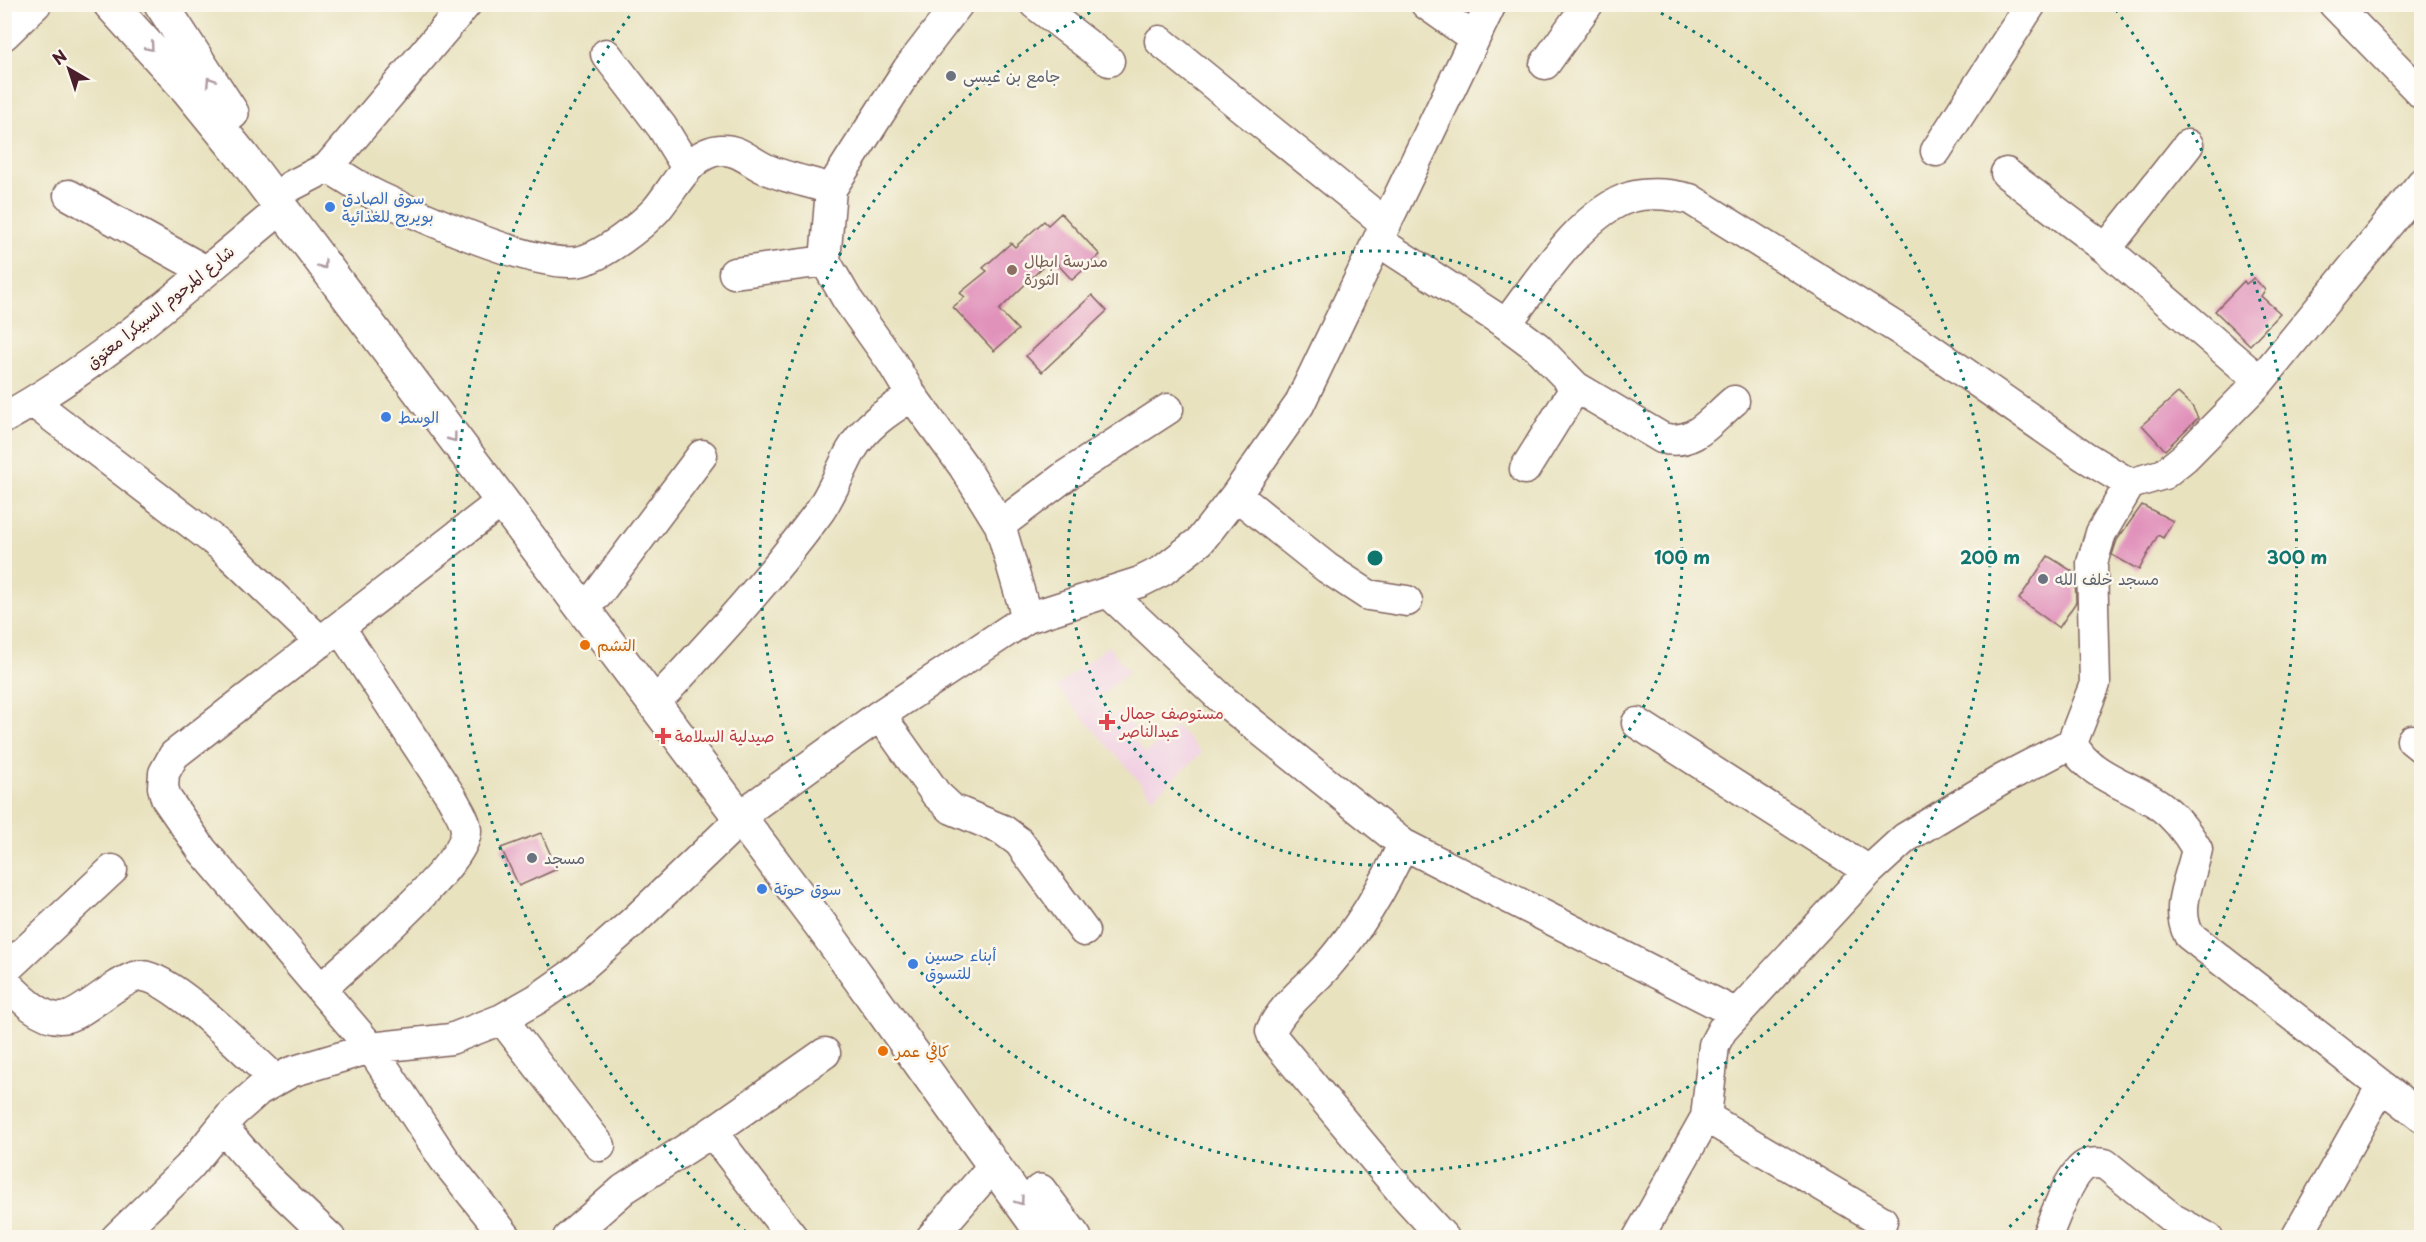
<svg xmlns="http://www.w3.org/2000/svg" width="2426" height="1242" font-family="'Playpen Sans','Playpen Sans Arabic',sans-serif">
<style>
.built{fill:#f1d0e3}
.building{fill:#e192bb}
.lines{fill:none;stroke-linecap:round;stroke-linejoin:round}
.minor-casing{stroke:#81635f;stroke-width:33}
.major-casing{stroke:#81635f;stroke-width:36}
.minor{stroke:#fff;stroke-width:30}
.major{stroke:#fff;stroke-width:33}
.oneway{stroke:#ae9aa0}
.ring{fill:none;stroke:#0f766e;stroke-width:3;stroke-dasharray:3 6}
.worship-dot{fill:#6b7280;stroke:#fbf7ec;stroke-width:2}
.shop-dot{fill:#3f7fe0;stroke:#fbf7ec;stroke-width:2}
.education-dot{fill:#8d6e63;stroke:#fbf7ec;stroke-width:2}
.food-dot{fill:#e8710a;stroke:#fbf7ec;stroke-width:2}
.health-dot{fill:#e0444e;stroke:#fbf7ec;stroke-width:2}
.labels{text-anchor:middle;stroke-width:5;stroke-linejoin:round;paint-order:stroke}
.worship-label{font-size:16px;fill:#5b616d;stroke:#fbf7ec;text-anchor:start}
.shop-label{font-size:16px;fill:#366cbe;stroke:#fbf7ec;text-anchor:start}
.education-label{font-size:16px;fill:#785e54;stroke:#fbf7ec;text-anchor:start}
.street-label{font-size:16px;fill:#4a1f2b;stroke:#fbf7ec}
.food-label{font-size:16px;fill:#c56008;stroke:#fbf7ec;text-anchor:start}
.health-label{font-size:16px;fill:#be3a42;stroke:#fbf7ec;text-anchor:start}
.centre{fill:#0f766e;stroke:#fbf7ec;stroke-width:3}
.ring-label{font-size:18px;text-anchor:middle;font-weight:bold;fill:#0f766e;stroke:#fbf7ec;stroke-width:5;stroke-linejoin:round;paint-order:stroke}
</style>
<rect width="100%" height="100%" fill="#fbf7ec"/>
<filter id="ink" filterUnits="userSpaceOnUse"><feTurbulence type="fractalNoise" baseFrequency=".0167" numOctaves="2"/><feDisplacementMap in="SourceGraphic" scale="12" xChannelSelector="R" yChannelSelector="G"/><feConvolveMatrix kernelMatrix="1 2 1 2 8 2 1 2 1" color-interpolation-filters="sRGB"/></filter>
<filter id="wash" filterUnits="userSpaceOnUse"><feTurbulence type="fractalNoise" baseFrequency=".008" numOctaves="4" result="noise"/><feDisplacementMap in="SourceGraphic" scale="24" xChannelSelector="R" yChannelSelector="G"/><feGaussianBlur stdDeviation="1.35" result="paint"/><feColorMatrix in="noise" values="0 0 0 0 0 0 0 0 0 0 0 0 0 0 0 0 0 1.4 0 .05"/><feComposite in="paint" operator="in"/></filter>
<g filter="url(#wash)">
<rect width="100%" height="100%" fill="#e8e2bf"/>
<!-- built -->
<path class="built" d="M1108,646L1129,672L1098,698L1112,717L1119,712L1136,731L1132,736L1145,753L1176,726L1202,753L1153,797L1056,687Z"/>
<g id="blocks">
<!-- building -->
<path class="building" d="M1061,213L1100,255L1072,280L1052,258L999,310L1018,330L994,351L953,307L965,297L960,293L987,271L983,268L1011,243L1015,247L1044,221L1048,225Z
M2254,278L2265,290L2261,296L2280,313L2250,345L2215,311L2244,281L2246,284Z
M1092,295L1107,311L1042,372L1026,356Z
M2178,393L2192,406L2198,418L2165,450L2142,425Z
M2142,505L2173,521L2163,538L2158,535L2139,570L2112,555L2117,540Z
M2048,556L2072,571L2075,575L2076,602L2059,628L2019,599Z
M541,833L557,869L519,886L501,848Z"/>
</g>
</g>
<g filter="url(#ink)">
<use href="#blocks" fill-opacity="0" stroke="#81635f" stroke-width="1.5"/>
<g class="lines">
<!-- minor casing -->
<g class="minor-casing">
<path id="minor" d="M958,4L908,69L831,189L825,261L847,299L891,361L912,396L964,467L1000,525L1027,618
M1035,4L1109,61
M1426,4L1474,38
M2334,4L2422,94
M4,35L36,4
M1160,41L1386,224
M606,54L662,127L687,168
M1545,64L1588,4
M1936,151L2031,4
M328,167C345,177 361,189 379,197C420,216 540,271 581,261C604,255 640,227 656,210C674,190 689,152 721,150C739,149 750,162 766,169C786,178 810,182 831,189
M2006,173L2106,249L2260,381
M291,186L328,167L466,4
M69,195L206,271
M1378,241L1506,324L1537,347L1576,387L1662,438C1694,447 1711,420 1734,401
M2106,249L2188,145
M734,273L825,261
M1506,324C1536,285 1582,211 1631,197C1651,192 1670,194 1690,199L1929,348L2084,456L2130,484L2164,474L2185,457L2260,381L2422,183
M33,402L221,546L321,642
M4,418C106,362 192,282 281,209
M1525,469L1576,387
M2130,484L2101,533L2092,563L2095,684L2072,743C2087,775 2129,785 2158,804C2175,816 2187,832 2197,849C2191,879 2174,907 2189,935L2422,1117
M1236,495L1327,568L1368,595L1407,601
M501,502L174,755L164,773L163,787L166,798L202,850L371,1048L444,1159L507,1238
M1000,525L1068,474L1168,409
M1109,593L1224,701L1403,844L1737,1014
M597,595L702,455
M667,690C720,633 773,575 819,512C833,492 840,471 851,451C865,426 888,411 912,396
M880,715L936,794L952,809L1003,830L1019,842L1084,931
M1637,723L1869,871
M2412,740L2422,748
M1403,844C1384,887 1359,929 1328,965C1310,986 1282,1005 1271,1031L1274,1039L1401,1191L1444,1238
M4,971L112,870
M4,981C18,995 40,1019 61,1018C76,1018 103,994 117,986C124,982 134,975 142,976C174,978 250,1057 276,1080
M321,989C349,963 465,865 466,831C466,820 457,808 452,798L340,628
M502,1019L600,1146
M1706,1117L1882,1221
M222,1127L266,1177L330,1238
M712,1132L793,1238
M116,1238L189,1167L233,1113L259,1090L291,1072L371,1048L451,1039L502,1019L537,999L577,971L633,922L755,805L880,715L1027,618L1140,582L1162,571L1200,541L1236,495L1299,405L1491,4
M568,1238L624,1189L712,1132L825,1053
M931,1238L994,1165
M1638,1238L1706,1117L1714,1045L1722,1030L1869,871L1905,838L2003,779L2072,743
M2046,1238C2054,1220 2069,1174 2086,1165C2091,1163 2099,1163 2105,1164L2173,1219L2208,1238
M2296,1238L2381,1087"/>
</g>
<!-- major casing -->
<g class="major-casing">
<path id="major" d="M110,4L189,91L243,157L820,924L1046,1238
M161,4L232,113
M1040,1191L1075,1238"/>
</g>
<!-- minor -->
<use href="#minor" class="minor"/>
<!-- major -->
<use href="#major" class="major"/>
</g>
<!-- one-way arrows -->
<defs><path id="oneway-chevron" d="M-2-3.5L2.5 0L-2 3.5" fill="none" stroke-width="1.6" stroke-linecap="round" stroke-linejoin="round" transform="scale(1.5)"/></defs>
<g class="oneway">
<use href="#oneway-chevron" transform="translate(150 47) rotate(49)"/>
<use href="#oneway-chevron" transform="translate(210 81) rotate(-123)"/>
<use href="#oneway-chevron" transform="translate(323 265) rotate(53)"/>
<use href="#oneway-chevron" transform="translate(453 438) rotate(53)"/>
<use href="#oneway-chevron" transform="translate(1020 1201) rotate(54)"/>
</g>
</g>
<!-- distance rings -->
<g class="ring">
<circle cx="1375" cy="558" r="307"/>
<path d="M1645 5A615 615 0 1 1 1105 5"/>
<path d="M746 1232A922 922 0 0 1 634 10M2116 10A922 922 0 0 1 2004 1232"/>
</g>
<!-- markers -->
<g class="worship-dot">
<circle cx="951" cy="76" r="6"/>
<circle cx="2043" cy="579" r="6"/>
<circle cx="532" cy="858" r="6"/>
</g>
<g class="shop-dot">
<circle cx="330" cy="207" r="6"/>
<circle cx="386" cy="417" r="6"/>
<circle cx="762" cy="889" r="6"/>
<circle cx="913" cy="964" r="6"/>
</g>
<circle class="education-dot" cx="1012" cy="270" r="6"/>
<g class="food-dot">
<circle cx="585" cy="645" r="6"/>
<circle cx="883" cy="1051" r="6"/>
</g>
<g class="health-dot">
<path d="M1104 713h6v6h6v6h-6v6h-6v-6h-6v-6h6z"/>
<path d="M660 727h6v6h6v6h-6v6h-6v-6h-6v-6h6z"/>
</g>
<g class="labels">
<!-- worship labels -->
<g class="worship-label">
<text x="963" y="82">جامع بن عيسى</text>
<text x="2055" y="585">مسجد خلف الله</text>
<text x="544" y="864">مسجد</text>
</g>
<!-- shop labels -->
<g class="shop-label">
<text x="342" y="204">سوق الصادق<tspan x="342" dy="18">بويربح للغذائية</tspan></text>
<text x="398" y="423">الوسط</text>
<text x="774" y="895">سوق حوتة</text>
<text x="925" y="961">أبناء حسين<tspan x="925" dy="18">للتسوق</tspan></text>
</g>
<!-- education labels -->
<g class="education-label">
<text x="1024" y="267">مدرسة ابطال<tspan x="1024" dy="18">الثورة</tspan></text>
</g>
<!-- street labels -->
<g class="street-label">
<text transform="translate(160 307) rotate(-39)" y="6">شارع المرحوم السبيكرا معتوق</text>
</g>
<!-- food labels -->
<g class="food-label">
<text x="597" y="651">التشم</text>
<text x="895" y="1057">كافي عمر</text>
</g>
<!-- health labels -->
<g class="health-label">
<text x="1120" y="719">مستوصف جمال<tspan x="1120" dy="18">عبدالناصر</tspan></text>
<text x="675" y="742">صيدلية السلامة</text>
</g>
</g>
<circle cx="1375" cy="558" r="9" class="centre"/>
<g class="ring-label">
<text x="1682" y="564">100 m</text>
<text x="1990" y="564">200 m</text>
<text x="2297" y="564">300 m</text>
</g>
<!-- margin -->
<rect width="2426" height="1242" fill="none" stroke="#fbf7ec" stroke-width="24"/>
<!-- north arrow -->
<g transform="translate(69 69) rotate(321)" stroke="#fbf7ec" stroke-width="4.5" paint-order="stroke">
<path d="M0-4.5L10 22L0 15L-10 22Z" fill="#4a1f2b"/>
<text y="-9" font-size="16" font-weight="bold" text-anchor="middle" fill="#4a1f2b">N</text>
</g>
</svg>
